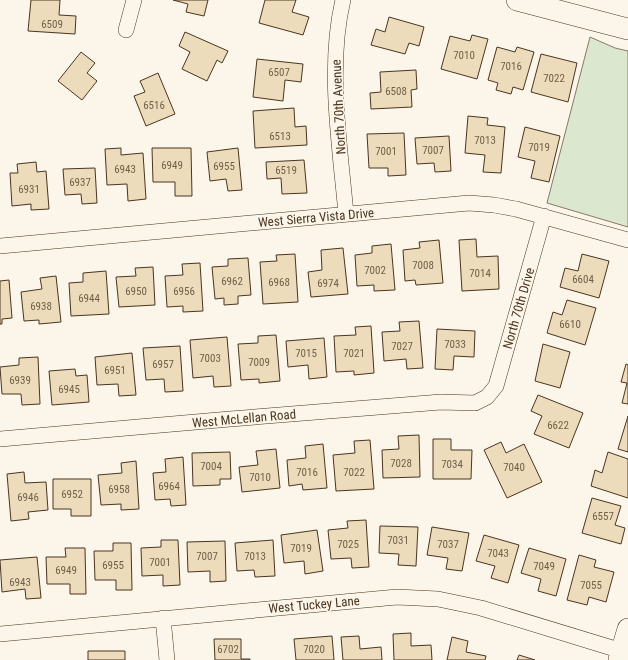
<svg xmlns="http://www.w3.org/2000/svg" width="628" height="660" font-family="'Roboto Condensed',sans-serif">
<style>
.green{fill:#dce7d0;stroke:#887966}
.building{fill:#ecdcbc;stroke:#4a3520}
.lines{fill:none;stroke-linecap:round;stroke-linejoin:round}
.street-casing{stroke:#4a3520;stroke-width:16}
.secondary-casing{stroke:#4a3520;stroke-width:22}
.street{stroke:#fbf6e9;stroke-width:15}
.secondary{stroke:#fbf6e9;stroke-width:21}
.labels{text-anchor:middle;stroke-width:3;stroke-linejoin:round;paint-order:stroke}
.number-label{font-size:11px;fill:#725f47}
.street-label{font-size:13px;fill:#4a3520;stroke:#fbf6e9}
</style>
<rect width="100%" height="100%" fill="#fbf6e9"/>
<!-- green -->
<path class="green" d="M590,37L615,48L628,51V227L547,203Z"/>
<!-- building -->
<path class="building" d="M31,0H60L59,15L76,16L75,34L28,31Z
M173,0H208L204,16L186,12L188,4Z
M265,0H296L292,12L309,17L303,35L259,23Z
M389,17L424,27L419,46L409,43L405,54L371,45L376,29L385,32Z
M185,32L228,51L222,63L217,60L207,81L182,69L190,52L179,46Z
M472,35L488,39L477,79L441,69L450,36L470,41Z
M497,47L515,52L517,47L534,52L523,90L513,87L511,94L496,90L498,83L488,80Z
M81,52L95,63L87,73L97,81L82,100L58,81Z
M541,54L577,63L568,102L531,92Z
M257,59L303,64L301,82L285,80L283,101L253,97Z
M416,70L417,89L411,90L412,107L371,109L370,93L381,92L380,72Z
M158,73L175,114L146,126L134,96L145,92L140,81Z
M294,108L295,127L306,126L307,145L255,148L253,111Z
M468,116L488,118L487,125L505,127L501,173L483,172L485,155L465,153Z
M525,127L560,136L549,182L531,178L535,161L518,157Z
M404,133L406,175L388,176V168H369L367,134Z
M449,136L451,171L435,172L434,163L417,164L415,138Z
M121,148V155L143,153L146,199L128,201L127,184L107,185L105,149Z
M152,148H191L192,196H175V182H153Z
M238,148L242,190L228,191L226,179L210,181L207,152Z
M304,160L307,193L282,194L281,178L267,179L266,162Z
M36,162L37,172L46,171L49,209L31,210V204L12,206L10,173H18L17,164Z
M95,168L97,203L82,204L81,194L65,195L63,169Z
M476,239L477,257L498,256L499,289L462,291L459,240Z
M439,240L443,283L416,285L415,280L405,281L403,250L420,248L419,242Z
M391,244L395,290L374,291V285L357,286L355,255L372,253V246Z
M343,248L348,294L311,297L308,272L322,270L321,250Z
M295,254L298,302L263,304L260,262L277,261L276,255Z
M582,254L609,261L599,298L560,287L565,268L578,271Z
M248,258L251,295L238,296V304L224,305V298L215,299L212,267L228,266V259Z
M200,263L203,311L183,312V306L167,307L165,276L183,275L182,264Z
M153,267L155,305L119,307L116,277L136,276L135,268Z
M106,271L109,314L71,316L69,283L83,282V273Z
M56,276L61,322L39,324V320L24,321L21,292L42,289L40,278Z
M9,280L12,318L2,319V324H0V281Z
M567,300L596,308L585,345L547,333L553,312L562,315Z
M419,321L423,368L407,369L406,359L384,361L382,332L400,331L399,322Z
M371,326L374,373L354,375V371L336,372L334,336L356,335L355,327Z
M437,329L475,331L474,357L454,356L453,370L435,369Z
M276,335L280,381L259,383V379L241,380L238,344L258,343V336Z
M227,337L231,386L214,387L213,376L193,378L190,340Z
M324,338L327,377L309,379L308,365L288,367L286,341Z
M543,344L570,352L560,388L535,381Z
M180,346L183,391L165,392L164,379L146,380L143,348Z
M132,353L136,395L119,396L118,384L97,385L95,357Z
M38,357L40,404L22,405L21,394H2L0,367L19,365V358Z
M626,364L628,365V404L622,403L627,383L621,382Z
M75,369L76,376L87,375L89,402L52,405L49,371Z
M538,395L583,413L569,448L534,434L542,416L531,411Z
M628,416V452L618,449Z
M419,435L420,477L383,478L382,450L399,449L398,436Z
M433,439H451V450H472L471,479H433Z
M370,440L374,489L336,491L333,455L355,453L354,441Z
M501,442L506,453L524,444L542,482L507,498L484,450Z
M323,444L327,488L303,490L302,484L289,486L287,460L306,458L305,446Z
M276,449L280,488L242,492L239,467L258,465L256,451Z
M230,452L231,479H220V485L193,486L192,453Z
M608,452L628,459V498L591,486L595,470L602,473Z
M183,457L186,505L171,506L170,499L155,500L153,473L166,472L165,459Z
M136,461L139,509L121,510V504L101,505L98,475L122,473L121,463Z
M24,472L25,483L46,482L48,510L28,512L29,519L11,521L7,474Z
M53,479H91V516H71V509H53Z
M592,498L621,506L615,525L625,528L621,544L582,533Z
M366,520L369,567L352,568L351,558L331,559L328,530L348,528L347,521Z
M380,526L418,527L416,566L398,565L399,554L379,553Z
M432,527L469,533L462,571L446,569L448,558L427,555Z
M317,530L323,571L305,574L304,561L284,563L281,535Z
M484,535L519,545L508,583L491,578L495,566L476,561Z
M161,540H178L180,585L163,586V575L142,576L141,548L161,547Z
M273,540L275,576L255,577L254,570L237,571L235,543Z
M225,541L226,581L210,582V571L188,572L187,542Z
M113,543H131L132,590H116V580H95L94,551H113Z
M65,548H85L86,594H70V584H47L46,557H66Z
M529,548L566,559L556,596L538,591L541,579L521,573Z
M579,555L596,560L594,567L614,572L606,602L589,597L587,605L567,600Z
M37,557L41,598L26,599L25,589L2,592L0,560Z
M411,633V646L431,645L432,660H394L393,634Z
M332,636L334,660H296L294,639Z
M359,636L360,649L381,647L382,660H343L341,637Z
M452,637L468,641L466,652L486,656L485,660H447Z
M214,639H241V659H250V660H215Z
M88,651H125V660H88Z
M519,655L535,660H517Z"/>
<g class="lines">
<!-- street casing -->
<g class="street-casing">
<path id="street" d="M343,0C327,67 340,146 346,214
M126,30L134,0
M0,246L469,203L494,205L516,209L628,240
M0,439L230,419L441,402L475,403L487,397L496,386L544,216
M163,618L167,660
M0,634L397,597L438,599L481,608L622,651"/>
</g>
<!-- secondary casing -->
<g class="secondary-casing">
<path id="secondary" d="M517,0L628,29
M619,660L628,629"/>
</g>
<!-- street -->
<use href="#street" class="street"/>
<!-- secondary -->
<use href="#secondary" class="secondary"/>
</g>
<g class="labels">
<!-- number labels -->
<g class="number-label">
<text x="52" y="28">6509</text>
<text x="464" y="59">7010</text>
<text x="511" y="70">7016</text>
<text x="279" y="76">6507</text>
<text x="554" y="82">7022</text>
<text x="396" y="95">6508</text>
<text x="154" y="109">6516</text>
<text x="280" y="140">6513</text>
<text x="485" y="144">7013</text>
<text x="539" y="151">7019</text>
<text x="433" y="154">7007</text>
<text x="386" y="155">7001</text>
<text x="172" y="169">6949</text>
<text x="224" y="170">6955</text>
<text x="125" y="173">6943</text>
<text x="286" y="174">6519</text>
<text x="80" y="186">6937</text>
<text x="29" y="193">6931</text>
<text x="423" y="269">7008</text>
<text x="375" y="274">7002</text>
<text x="480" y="277">7014</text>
<text x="583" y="283">6604</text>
<text x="232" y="285">6962</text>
<text x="279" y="286">6968</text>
<text x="328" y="287">6974</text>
<text x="136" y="295">6950</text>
<text x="184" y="295">6956</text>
<text x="89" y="302">6944</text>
<text x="41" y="310">6938</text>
<text x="570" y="328">6610</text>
<text x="455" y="348">7033</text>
<text x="402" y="350">7027</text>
<text x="306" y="357">7015</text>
<text x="354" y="357">7021</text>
<text x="210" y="362">7003</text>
<text x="259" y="366">7009</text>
<text x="163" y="368">6957</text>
<text x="115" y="374">6951</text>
<text x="20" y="384">6939</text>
<text x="69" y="393">6945</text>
<text x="558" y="429">6622</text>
<text x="401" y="467">7028</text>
<text x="452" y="468">7034</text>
<text x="211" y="470">7004</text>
<text x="514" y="471">7040</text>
<text x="307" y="476">7016</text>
<text x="354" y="476">7022</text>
<text x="260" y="481">7010</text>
<text x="169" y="490">6964</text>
<text x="119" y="493">6958</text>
<text x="72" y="498">6952</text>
<text x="28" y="501">6946</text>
<text x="603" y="520">6557</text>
<text x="398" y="544">7031</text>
<text x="348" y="548">7025</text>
<text x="448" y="548">7037</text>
<text x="301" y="552">7019</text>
<text x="498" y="557">7043</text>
<text x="207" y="560">7007</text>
<text x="255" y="560">7013</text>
<text x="160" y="566">7001</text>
<text x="113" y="569">6955</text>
<text x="544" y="570">7049</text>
<text x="66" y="574">6949</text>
<text x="20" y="586">6943</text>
<text x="591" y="589">7055</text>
<text x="228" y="653">6702</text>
<text x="314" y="653">7020</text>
</g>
<!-- street labels -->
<g class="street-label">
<text transform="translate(338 107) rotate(-93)" y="5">North 70th Avenue</text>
<text transform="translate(316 217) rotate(-5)" y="5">West Sierra Vista Drive</text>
<text transform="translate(518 308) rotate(-74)" y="5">North 70th Drive</text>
<text transform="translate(244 418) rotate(-5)" y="5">West McLellan Road</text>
<text transform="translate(314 604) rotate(-5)" y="5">West Tuckey Lane</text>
</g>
</g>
</svg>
